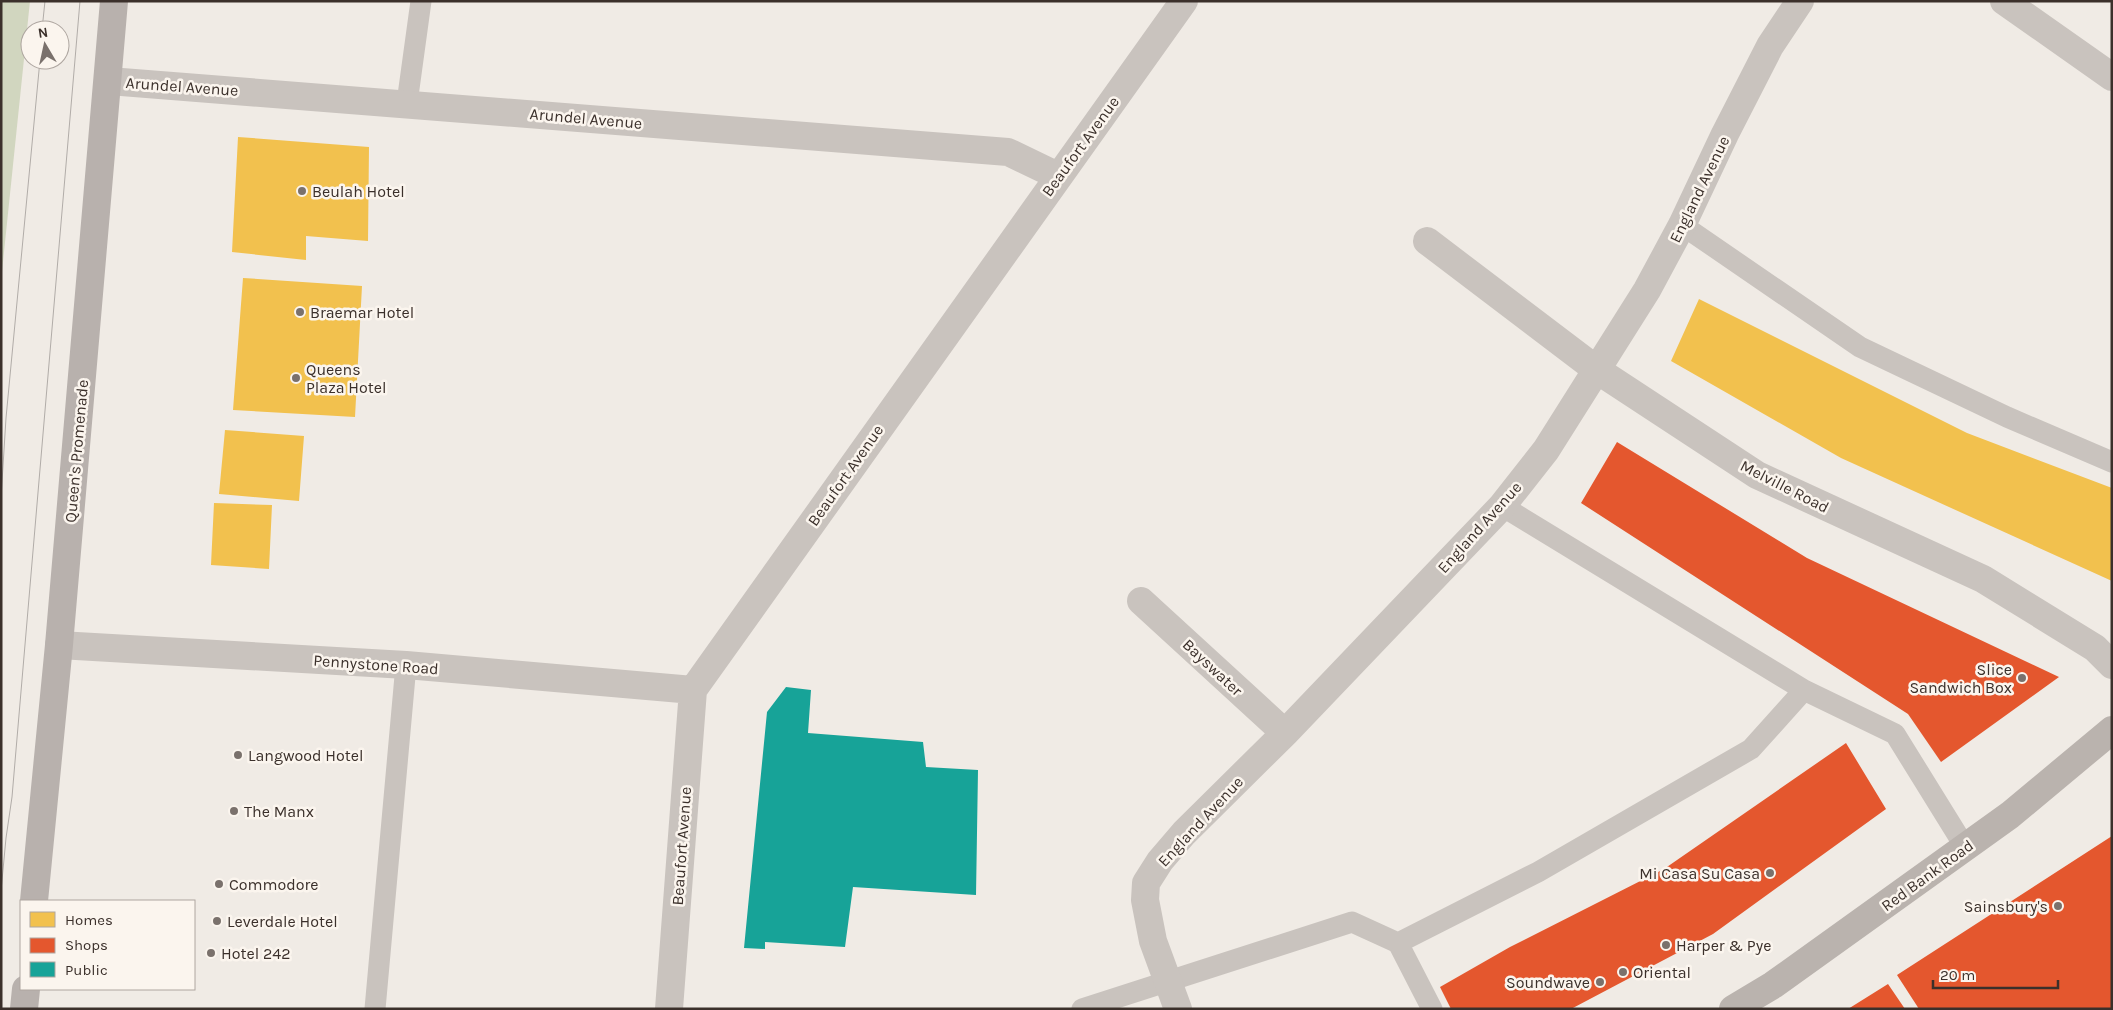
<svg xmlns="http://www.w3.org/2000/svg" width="2113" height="1010" font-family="Karla,sans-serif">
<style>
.green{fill:#d1d6bf}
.homes{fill:#f2c14e}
.shops{fill:#e4572e}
.public{fill:#17a398}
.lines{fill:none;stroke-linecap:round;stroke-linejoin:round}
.lane{stroke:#c9c3be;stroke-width:21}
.street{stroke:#c9c3be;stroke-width:28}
.secondary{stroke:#bab3ae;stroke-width:28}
.primary{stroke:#b8b1ad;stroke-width:28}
.tram{stroke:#b1aca8;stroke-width:1}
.poi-dot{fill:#7a716c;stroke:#fbf5ee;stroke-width:2}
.labels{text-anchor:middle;stroke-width:5;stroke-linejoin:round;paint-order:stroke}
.street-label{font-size:16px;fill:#3b302b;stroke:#fbf5ee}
.poi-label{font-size:16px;fill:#3b302b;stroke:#fbf5ee;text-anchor:start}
</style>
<rect width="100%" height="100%" fill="#f0ebe5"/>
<!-- green -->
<path class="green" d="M1,1H30L1,281Z"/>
<!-- homes -->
<path class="homes" d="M238,137L369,147L368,241L306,236V260L232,252Z
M243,278L362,286L355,417L233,410Z
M1699,299L1967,433L2112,488V581L1841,458L1671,361Z
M225,430L304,436L299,501L219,494Z
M214,503L272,505L269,569L211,565Z"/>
<!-- shops -->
<path class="shops" d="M1617,442L1807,558L2059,677L1941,762L1908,714L1581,503Z
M1846,743L1886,809L1713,934L1571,1009H1451L1440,987L1510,947L1664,869Z
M2112,836V1009H1919L1897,975Z
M1888,984L1905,1009H1848Z"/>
<!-- public -->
<path class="public" d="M786,687L811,690L808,733L923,742L926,767L978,770L976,895L853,887L845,947L765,942V949L744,948L767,712Z"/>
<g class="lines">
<!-- lane -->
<path class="lane" d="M407,103L421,1
M1682,225L1860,347L2007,417L2112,462
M1502,506L1804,690L1895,734L1965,847
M1398,943L1432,1009
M375,1009L406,665
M1082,1009L1352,922L1398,943L1538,872L1751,749L1804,690"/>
<!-- street -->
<path class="street" d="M2004,1L2112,77
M109,81L1008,152L1058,176
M1427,241L1597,370L1757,475L1983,579L2095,648L2112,665
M1141,601L1285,733
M59,645L406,665L693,690
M669,1009L693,690L1184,1
M1178,1009L1153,941L1145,900L1146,883L1160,861L1184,833L1285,733L1502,506L1546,450L1647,290L1682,225L1725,134L1770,46L1800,1"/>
<!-- secondary -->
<path class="secondary" d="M1733,1009L1773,985L2010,815L2112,730"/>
<!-- primary -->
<path class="primary" d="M34,901L59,645L114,1
M24,1009L26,989"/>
<!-- tram -->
<path class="tram" d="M42,30L45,1
M1,498L6,418L40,60
M1,891L6,838L12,797L80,1"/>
</g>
<!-- markers -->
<g class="poi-dot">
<circle cx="302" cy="191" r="5"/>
<circle cx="300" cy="312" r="5"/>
<circle cx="296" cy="378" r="5"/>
<circle cx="2022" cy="678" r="5"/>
<circle cx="238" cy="755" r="5"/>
<circle cx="234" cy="811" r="5"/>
<circle cx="1770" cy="873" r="5"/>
<circle cx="219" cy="884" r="5"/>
<circle cx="2058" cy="906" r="5"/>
<circle cx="217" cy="921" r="5"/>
<circle cx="1666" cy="945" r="5"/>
<circle cx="211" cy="953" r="5"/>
<circle cx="1623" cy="972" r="5"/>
<circle cx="1600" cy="982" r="5"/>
</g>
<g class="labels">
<!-- street labels -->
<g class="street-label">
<text transform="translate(182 86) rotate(4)" y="6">Arundel Avenue</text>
<text transform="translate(586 118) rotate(5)" y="6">Arundel Avenue</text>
<text transform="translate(1080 146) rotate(-54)" y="6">Beaufort Avenue</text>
<text transform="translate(1699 189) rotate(-64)" y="6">England Avenue</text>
<text transform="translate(76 451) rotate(-85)" y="6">Queen's Promenade</text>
<text transform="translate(845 475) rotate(-55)" y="6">Beaufort Avenue</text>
<text transform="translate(1785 486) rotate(27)" y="6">Melville Road</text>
<text transform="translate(1479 527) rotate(-48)" y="6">England Avenue</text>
<text transform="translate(376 664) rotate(4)" y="6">Pennystone Road</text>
<text transform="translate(1213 667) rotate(43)" y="6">Bayswater</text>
<text transform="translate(1200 821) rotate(-47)" y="6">England Avenue</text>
<text transform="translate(681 846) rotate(-86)" y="6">Beaufort Avenue</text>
<text transform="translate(1927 875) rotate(-36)" y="6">Red Bank Road</text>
</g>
<!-- poi labels -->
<g class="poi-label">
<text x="312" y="197">Beulah Hotel</text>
<text x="310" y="318">Braemar Hotel</text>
<text x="306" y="375">Queens<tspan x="306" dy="18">Plaza Hotel</tspan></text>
<text x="2012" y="675" text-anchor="end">Slice<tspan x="2012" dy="18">Sandwich Box</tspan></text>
<text x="248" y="761">Langwood Hotel</text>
<text x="244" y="817">The Manx</text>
<text x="1760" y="879" text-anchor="end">Mi Casa Su Casa</text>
<text x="229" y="890">Commodore</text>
<text x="2048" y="912" text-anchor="end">Sainsbury's</text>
<text x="227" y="927">Leverdale Hotel</text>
<text x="1676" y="951">Harper &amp; Pye</text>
<text x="221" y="959">Hotel 242</text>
<text x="1633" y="978">Oriental</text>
<text x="1590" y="988" text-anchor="end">Soundwave</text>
</g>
</g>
<!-- border -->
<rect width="2113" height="1010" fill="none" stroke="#3b302b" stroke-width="5"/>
<!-- legend -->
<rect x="20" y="900" width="175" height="90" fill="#fbf5ee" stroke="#aea6a0"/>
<rect x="30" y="912" width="25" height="15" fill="#f2c14e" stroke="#aea6a0"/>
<text x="65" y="925" font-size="15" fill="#3b302b">Homes</text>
<rect x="30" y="938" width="25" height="15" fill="#e4572e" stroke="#aea6a0"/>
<text x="65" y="950" font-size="15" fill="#3b302b">Shops</text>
<rect x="30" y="962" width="25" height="15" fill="#17a398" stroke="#aea6a0"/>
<text x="65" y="975" font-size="15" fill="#3b302b">Public</text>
<!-- north arrow -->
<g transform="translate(45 45) rotate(351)"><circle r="24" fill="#fbf5ee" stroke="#aea6a0"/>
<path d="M0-4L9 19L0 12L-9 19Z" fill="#7a716c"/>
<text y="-8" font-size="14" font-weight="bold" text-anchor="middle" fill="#3b302b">N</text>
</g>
<!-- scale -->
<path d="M1933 980v8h125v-8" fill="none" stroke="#3b302b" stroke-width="2.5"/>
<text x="1940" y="980" font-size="15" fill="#3b302b" stroke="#fbf5ee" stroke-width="4" paint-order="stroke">20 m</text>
</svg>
